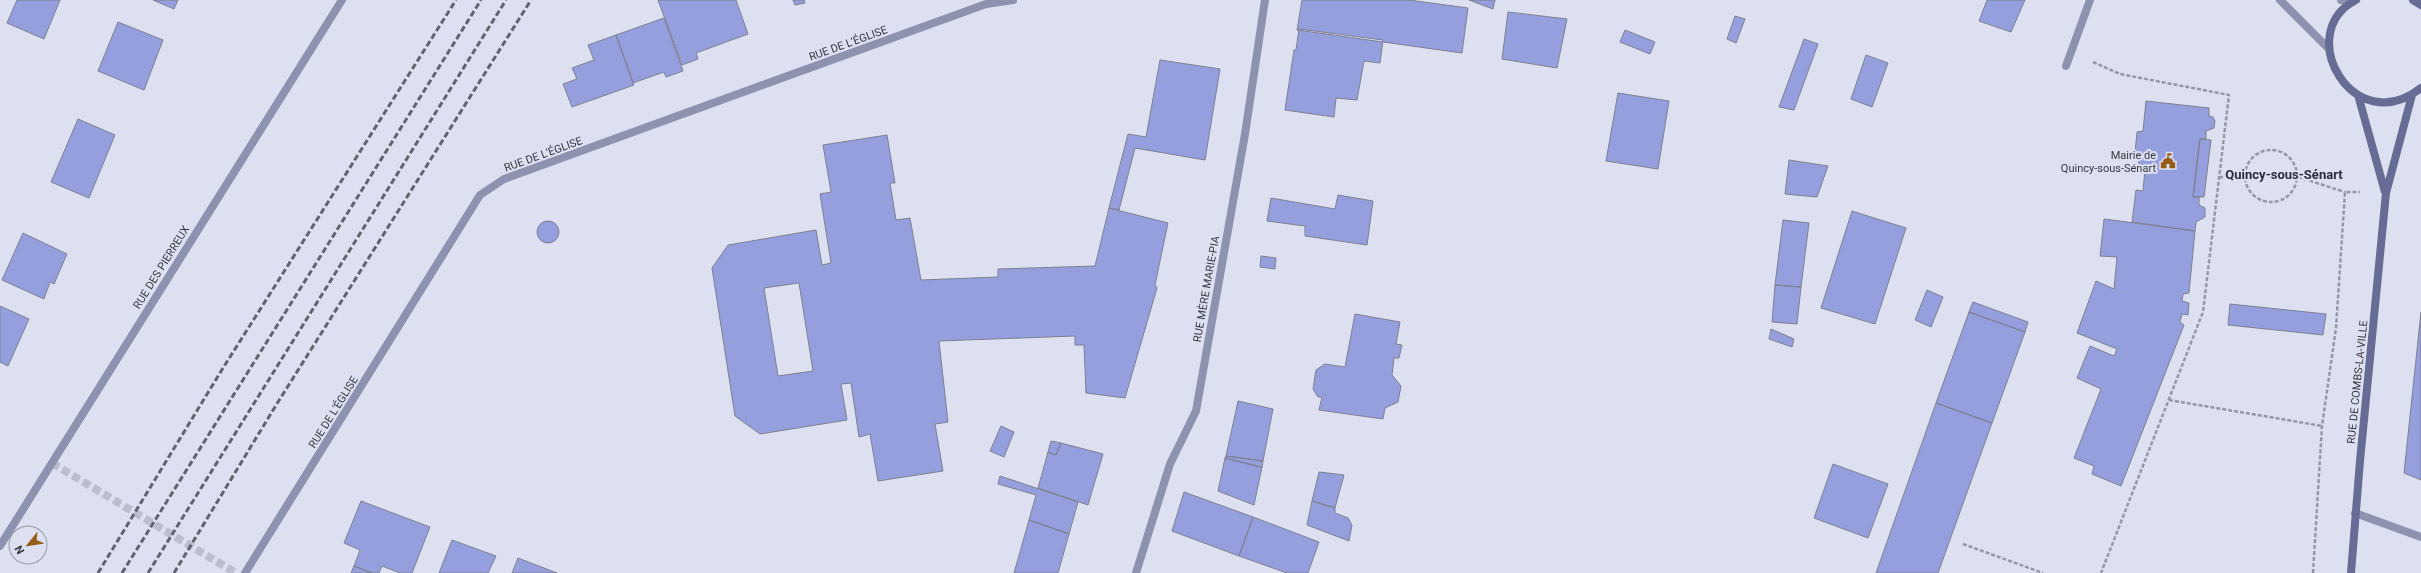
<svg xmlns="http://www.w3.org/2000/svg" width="2421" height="573" font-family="Roboto,sans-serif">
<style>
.building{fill:#959fdd;stroke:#7d8090;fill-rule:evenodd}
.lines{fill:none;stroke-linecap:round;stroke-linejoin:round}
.street-tunnel{stroke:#bcbecd;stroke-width:8;stroke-dasharray:8 4;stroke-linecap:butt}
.path{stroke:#9597a4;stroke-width:2.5;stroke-dasharray:4 2;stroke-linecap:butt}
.lane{stroke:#8d92ae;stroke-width:8}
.street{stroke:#8d92ae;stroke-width:8}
.secondary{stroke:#666c93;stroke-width:8}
.rail{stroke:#62646d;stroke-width:3;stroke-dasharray:6 3;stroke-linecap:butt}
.labels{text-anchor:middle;stroke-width:4;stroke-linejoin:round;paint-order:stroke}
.street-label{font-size:11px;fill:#36373e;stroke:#dde0f1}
.poi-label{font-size:11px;fill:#36373e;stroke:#dde0f1;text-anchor:end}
.quarter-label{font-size:13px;font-weight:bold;fill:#2b2d3a;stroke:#dde0f1}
</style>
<rect width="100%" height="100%" fill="#dde0f1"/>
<!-- building -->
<path class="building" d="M17,0H60L44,39L7,23Z
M153,0H178L174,9Z
M658,0H736L748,34L696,53L698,59L682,65Z
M793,0H804L805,3L795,5Z
M1302,0H1409L1468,8L1462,53L1297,30Z
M1469,0H1495L1493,9Z
M1987,0H2025L2011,32L1979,21Z
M1508,12L1567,19L1557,68L1502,59Z
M1735,16L1745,19L1736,43L1727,39Z
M664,18L683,71L666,77L664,72L633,83L616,35Z
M118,22L163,40L144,90L98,71Z
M1299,29L1383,40L1380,63L1364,61L1357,100L1336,98L1334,117L1285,110L1294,50H1296Z
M1625,30L1655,42L1650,54L1620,42Z
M616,35L634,85L572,107L563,84L577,79L572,68L594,60L588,45Z
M1804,39L1818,44L1794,110L1779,107Z
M1866,55L1888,63L1872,107L1851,99Z
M1160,60L1220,69L1205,160L1135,148L1119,210L1109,208L1128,134L1146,137Z
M1618,93L1669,101L1658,169L1606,161Z
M2146,101L2209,108V116L2213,117L2215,121L2214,128L2206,131V139H2200L2193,197H2199V205L2205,208V217L2196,222L2195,231L2132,222L2136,190L2143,191L2145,170H2139V153H2135L2137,132L2143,131Z
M78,119L115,135L89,198L51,182Z
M887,135L895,183H890L896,220L910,218L921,280L998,277V269L1095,266L1109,208L1168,223L1155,285L1157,288L1125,398L1086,393L1084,345H1075V336L939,341L948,422L935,424L943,471L878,481L870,434L859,437L851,383L841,384L847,420L760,434L735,416L712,268L728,245L816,230L822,265L831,263L820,194L831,192L823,145ZM799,283L813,371L778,376L764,288Z
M2200,139L2211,140L2204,197H2193Z
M1789,160L1828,166L1817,197L1785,194Z
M1338,195L1373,201L1367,245L1305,236V226L1267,221L1271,198L1335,209Z
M1852,211L1906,228L1875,324L1821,308Z
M2104,219L2195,231L2189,293L2183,294L2182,301L2189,303L2188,315L2182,314L2180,322L2184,325L2121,486L2092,474L2094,466L2074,458L2101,389L2077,378L2090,346L2114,356L2117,349L2077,333L2096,281L2114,289L2117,257L2100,256Z
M1783,220L1809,223L1801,287L1775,285Z
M537 232a11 11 0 1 1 22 0a11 11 0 1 1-22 0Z
M23,233L67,254L54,284L50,282L44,299L2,280Z
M1261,256L1276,258L1275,269L1260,267Z
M1775,285L1801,287L1797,324L1772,322Z
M1927,290L1943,297L1931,327L1915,320Z
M1973,302L2028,322L2025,332L1969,312Z
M2230,304L2326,314L2323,335L2228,325Z
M0,306L29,319L8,366L0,362Z
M1969,312L2025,332L1992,423L1936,403Z
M2421,312V480L2404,473Z
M1355,314L1400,322L1396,344L1402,345L1399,358H1394L1392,375L1401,386L1398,402L1385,408L1383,419L1319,410L1322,397H1318L1313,389L1316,370L1325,364L1345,367Z
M1771,329L1794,339L1792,347L1769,339Z
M1238,401L1273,409L1263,461L1226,456Z
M1936,403L1992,423L1938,573H1876Z
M1001,426L1014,432L1004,457L990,451Z
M1051,441L1061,443L1056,455L1048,452Z
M1061,443L1103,454L1088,505L1038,488L1048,452L1056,455Z
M1226,456L1263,461L1262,467H1259L1225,458Z
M1225,458L1262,467L1254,505L1218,491Z
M1833,464L1888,484L1868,538L1814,518Z
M1319,472L1344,475L1335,508L1312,501Z
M1000,476L1078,502L1069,534L1029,520L1036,495L998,484Z
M1184,492L1253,517L1239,556L1172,531Z
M361,501L430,527L412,573H400L382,566L379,573H372L354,566L360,550L344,543Z
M1312,501L1335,508V513L1348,518L1352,525L1349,541L1307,525Z
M1253,517L1319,542L1308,573H1287L1239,556Z
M1029,520L1069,534L1058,573H1014Z
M452,540L496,556L488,573H439Z
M518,558L557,573H512Z
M354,566L372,573H351Z"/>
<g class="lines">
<!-- street-tunnel -->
<path class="street-tunnel" d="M52,463L236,573"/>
<!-- path -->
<path class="path" d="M2093,62L2120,74L2229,95L2203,312L2101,573
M2245 176a26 26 0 1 1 52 0a26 26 0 1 1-52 0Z
M2219,177L2244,179
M2298,177L2345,192
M2169,400L2322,426
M1963,544L2043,573
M2313,573L2322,426L2336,328L2345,192H2360"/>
<!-- lane -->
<path class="lane" d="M2066,66L2090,0"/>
<!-- street -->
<path class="street" d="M2280,0L2329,49
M2341,0L2351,2
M2355,513L2421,537
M0,546L342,0
M245,573L480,195L504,179L986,4L1013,0
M1136,573L1170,464L1196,411L1245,134L1265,0"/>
<!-- secondary -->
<path class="secondary" d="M2356,0C2292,33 2354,141 2421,88
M2413,0L2421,5
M2358,95L2385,192
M2351,573L2360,461L2386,193L2412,95"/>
<!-- rail -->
<path class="rail" d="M98,573L223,368L456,0
M122,573L481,0
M148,573L506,0
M174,573L278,402L531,0"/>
</g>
<!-- icons -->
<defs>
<g id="civic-bare" transform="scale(1.2)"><path d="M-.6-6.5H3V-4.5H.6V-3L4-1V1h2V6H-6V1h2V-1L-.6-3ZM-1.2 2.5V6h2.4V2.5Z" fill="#955e16" stroke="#dde0f1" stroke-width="2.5" paint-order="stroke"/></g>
</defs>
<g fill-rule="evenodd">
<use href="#civic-bare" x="2168" y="161"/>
</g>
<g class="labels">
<!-- street labels -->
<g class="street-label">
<text transform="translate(848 43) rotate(-20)" y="4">RUE DE L'ÉGLISE</text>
<text transform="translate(543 154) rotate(-20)" y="4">RUE DE L'ÉGLISE</text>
<text transform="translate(161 267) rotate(-58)" y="4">RUE DES PIERREUX</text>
<text transform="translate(1206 289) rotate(-80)" y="4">RUE MÈRE MARIE-PIA</text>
<text transform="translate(2357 382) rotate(-84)" y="4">RUE DE COMBS-LA-VILLE</text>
<text transform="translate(333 412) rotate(-58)" y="4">RUE DE L'ÉGLISE</text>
</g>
<!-- poi labels -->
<g class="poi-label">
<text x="2156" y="159">Mairie de<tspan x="2156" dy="13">Quincy-sous-Sénart</tspan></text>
</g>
<!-- quarter labels -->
<g class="quarter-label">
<text x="2284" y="179">Quincy-sous-Sénart</text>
</g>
</g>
<!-- north arrow -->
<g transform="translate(28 545) rotate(240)"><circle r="19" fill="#dde0f1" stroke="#9a9ca9"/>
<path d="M0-3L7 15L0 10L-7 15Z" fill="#955e16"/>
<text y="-6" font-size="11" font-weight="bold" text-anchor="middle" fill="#36373e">N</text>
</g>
</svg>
